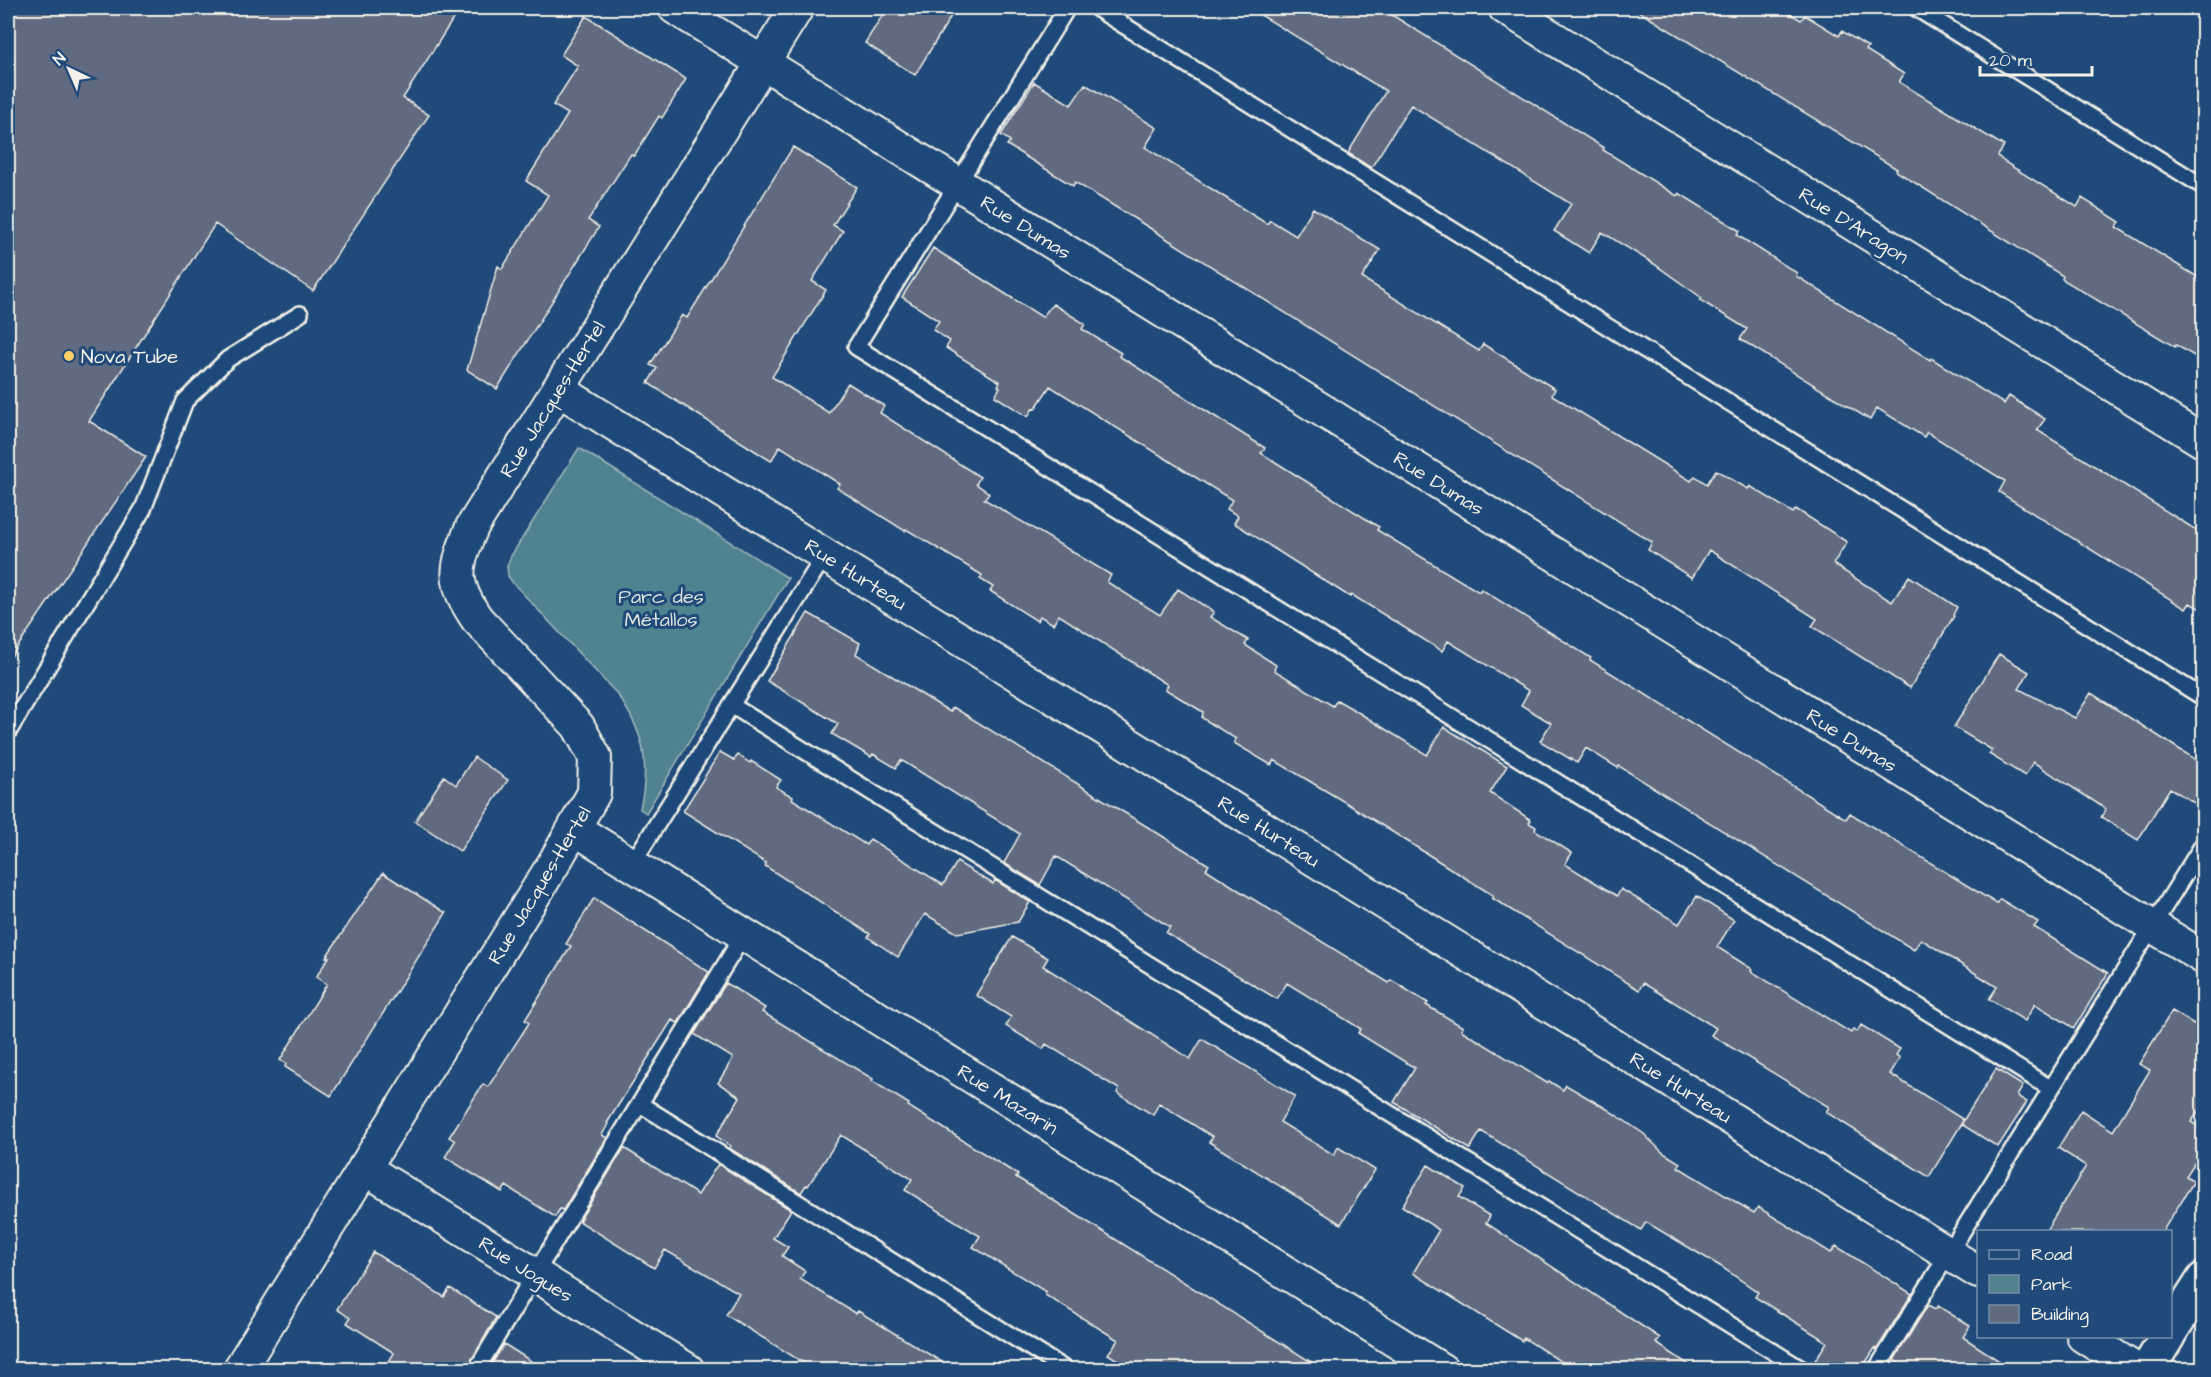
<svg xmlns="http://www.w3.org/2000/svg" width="2211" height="1377" font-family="'Architects Daughter',sans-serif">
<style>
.green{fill:#50838f;stroke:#a2babc;stroke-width:1.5}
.building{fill:#606b80;stroke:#f4f1e8;stroke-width:1.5}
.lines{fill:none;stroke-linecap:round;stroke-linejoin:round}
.service-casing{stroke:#f4f1e8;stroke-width:20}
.minor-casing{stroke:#f4f1e8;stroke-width:36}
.tertiary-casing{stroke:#f4f1e8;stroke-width:38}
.service{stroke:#1f4a7a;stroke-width:15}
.minor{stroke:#1f4a7a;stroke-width:32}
.tertiary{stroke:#1f4a7a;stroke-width:33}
.poi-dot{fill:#ffd166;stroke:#1f4a7a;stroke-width:2}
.labels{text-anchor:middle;stroke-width:6;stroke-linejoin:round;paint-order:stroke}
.street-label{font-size:20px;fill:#f4f1e8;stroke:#1f4a7a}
.poi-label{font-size:20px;fill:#f4f1e8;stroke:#1f4a7a;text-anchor:start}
.park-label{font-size:20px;fill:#dbe0db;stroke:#1f4a7a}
</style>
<rect width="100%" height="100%" fill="#1f4a7a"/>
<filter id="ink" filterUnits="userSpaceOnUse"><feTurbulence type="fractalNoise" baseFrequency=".0167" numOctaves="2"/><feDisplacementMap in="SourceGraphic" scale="12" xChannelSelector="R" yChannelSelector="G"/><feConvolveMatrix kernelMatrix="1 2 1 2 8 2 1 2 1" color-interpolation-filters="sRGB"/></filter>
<g filter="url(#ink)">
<!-- green -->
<path class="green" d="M579,448L788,578L646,813L640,809C650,763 645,733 617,694L513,583L508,576L507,566L511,556Z"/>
<!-- building -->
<path class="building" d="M8,8H460L403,98L429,115L313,291L215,224L89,421L146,457L8,661Z
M887,8H956L915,75L865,43Z
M1249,8H1381L1604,148L1603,150L1677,196L1679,193L1740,231L1737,235L1797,273L1796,276L1930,360L1931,358L2004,404L2009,396L2045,419L2037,430L2204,535V611L2190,603L2186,609L1999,492L2005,481L1927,432L1924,437L1877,408L1870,420L1740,339L1747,329L1700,300L1702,298L1654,264L1602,232L1589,253L1554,231L1571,204L1411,105L1371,168L1348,153L1386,91Z
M1633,8H1781L1801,20L1805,15L1839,36L1842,31L1868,47L1866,50L1904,74L1899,82L2004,146L1998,156L2003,161L2077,207L2082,198L2120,222L2116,227L2204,281V362L2176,345L2175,347L2062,279L2063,276L1896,171L1897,169Z
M586,16L686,79L662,118L659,116L634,156L631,154L588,220L599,227L497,389L467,370L498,266L502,269L548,195L526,181L568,114L553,105L578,66L561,55Z
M1034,82L1071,105L1085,84L1157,128L1145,147L1267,224L1270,220L1296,236L1313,208L1380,250L1362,278L1479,351L1483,344L1555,389L1552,395L1691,481L1695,476L1707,484L1716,470L1748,489L1750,486L1793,513L1796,509L1847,542L1833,564L1892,602L1909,576L1957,607L1953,615L1954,616L1910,688L1812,626L1817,619L1709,550L1692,578L1648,550L1652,542L1148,227L1075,182L1073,186L1007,145L1010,141L1001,135Z
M793,147L857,187L833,225L843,231L812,281L826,290L772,377L829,413L848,383L884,406L880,413L980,477L976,484L989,493L984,499L1111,575L1107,582L1160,615L1178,589L1214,612L1210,617L1248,640L1245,645L1276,665L1274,670L1333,706L1337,700L1356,711L1427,755L1444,727L1507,766L1490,793L1531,820L1529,823L1536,827L1535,830L1572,853L1565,864L1617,896L1621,889L1679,924L1697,896L1734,920L1717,947L1752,969L1751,971L1851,1033L1853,1029L1857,1032L1861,1025L1900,1049L1896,1055L1900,1058L1890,1074L1964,1120L1929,1177L1826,1112L1829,1107L1711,1035L1716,1028L1643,983L1639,990L1492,898L1494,896L1348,804L1274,760L1271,765L1234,743L1236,739L1202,718L1203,712L1165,689L1168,685L1059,615L1053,624L1040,616L1037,621L990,591L993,587L980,579L982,575L906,529L905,531L837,488L840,484L780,446L771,461L648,383L657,368L650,365L682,315L687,318Z
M933,248L1042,317L1053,304L1085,324L1082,329L1121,353L1119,356L1265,448L1261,453L1379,527L1377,530L1479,592L1481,589L1591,658L1590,660L1846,819L1850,813L1997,904L2000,899L2038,922L2034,927L2108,973L2074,1028L2035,1004L2025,1021L1989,999L1997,987L1921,939L1914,950L1619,766L1618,768L1586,748L1577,763L1540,741L1551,723L1521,705L1529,691L1448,641L1442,651L1352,595L1350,597L1234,523L1238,516L1227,509L1232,500L1050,386L1035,409L1033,408L1028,417L995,396L1000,387L998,386L1000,382L946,348L950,341L933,330L939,321L902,297Z
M808,613L860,643L856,654L913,689L950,712L953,707L1172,842L1209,865L1206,869L1243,893L1389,983L1391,980L1428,1003L1426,1005L1463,1027L1461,1030L1547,1083L1549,1081L1563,1090L1566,1085L1607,1109L1644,1134L1662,1152L1680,1163L1678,1167L1754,1213L1758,1207L1831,1253L1836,1246L1912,1294L1877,1349L1875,1348L1861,1370H1813L1812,1365L1827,1342L1755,1297L1758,1292L1720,1266L1646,1222L1641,1230L1481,1131L1470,1149L1394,1102L1415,1068L1358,1033L1361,1029L1287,983L1277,999L1166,933L1170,927L1056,856L1040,885L1004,863L1020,834L901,760L896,768L873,754L871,757L832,734L838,724L767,681Z
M1999,654L2029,672L2019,689L2075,718L2091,693L2204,765V809L2170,788L2138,840L2101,817L2106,809L2033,762L2025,776L1989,754L1992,750L1954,727Z
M720,752L734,760L738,755L750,763L751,761L781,780L776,787L793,797L792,799L866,845L870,839L943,885L957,862L993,884L995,880L1030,902L1018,922L957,933L925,914L898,957L868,937L870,934L765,866L766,863L683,811Z
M474,757L508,780L460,851L415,821L444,776L456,785Z
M383,873L446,913L331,1096L285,1067L286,1064L280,1060L327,984L316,977L329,957H326Z
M594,898L709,972L678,1023L672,1020L607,1123L608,1124L602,1135L607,1138L563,1210L560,1209L555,1217L506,1186L502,1192L445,1157L455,1141L449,1137L483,1084L488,1087L529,1023L525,1020L571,946L566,944Z
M1012,937L1048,958L1043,966L1190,1059L1202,1039L1295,1096L1280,1122L1334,1155L1338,1147L1375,1170L1341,1224L1209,1142L1213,1137L1159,1103L1153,1115L1117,1093L1119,1089L1046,1044L1043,1049L1006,1026L1011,1017L976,995Z
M726,983L765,1008L762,1012L873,1079L872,1081L909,1104L908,1106L1018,1175L1016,1177L1324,1370H1133L1108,1354L1118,1340L1045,1295L1046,1292L973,1247L980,1236L905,1190L912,1179L841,1135L808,1186L806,1185L801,1193L729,1148L731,1146L716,1136L740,1097L718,1083L733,1058L694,1034Z
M2172,1011L2204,1030V1104L2191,1122L2204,1130V1148L2186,1176L2194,1181L2162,1232H2045L2086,1166L2058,1148L2081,1110L2113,1131L2150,1070L2139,1064Z
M1996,1069L2023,1086L2017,1096L2027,1102L1998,1147L1961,1124Z
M624,1148L698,1195L718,1164L791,1210L773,1238L788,1247L782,1256L805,1271L800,1279L856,1314L858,1311L955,1370H815L726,1315L739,1293L665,1250L654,1268L579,1221Z
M1428,1165L1465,1188L1459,1197L1490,1216L1486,1223L1660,1338L1656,1343L1697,1370H1574L1524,1338L1522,1341L1413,1273L1439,1230L1402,1206Z
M373,1252L444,1297L450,1288L496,1317L466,1370H384L394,1353L347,1323L350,1318L337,1309Z
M1928,1305L1935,1309L1938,1306L1970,1326L1963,1337L2013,1370H1909L1894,1360Z
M504,1344L545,1370H488Z"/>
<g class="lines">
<!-- service casing -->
<g class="service-casing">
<path id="service" d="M1067,8L856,347L2050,1088
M1096,8L2204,698
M1916,8L2204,187
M731,705L1803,1370
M8,732L143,509L185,401L228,359L300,314
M632,864L825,555
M640,1104L1066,1370
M476,1370L744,934
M1876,1370L2204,843"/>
</g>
<!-- minor casing -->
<g class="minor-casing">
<path id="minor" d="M675,8L2204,958
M1505,8L2204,442
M559,390L1978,1272
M575,829L1442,1370
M364,1168L688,1370
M2083,1336L2136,1370
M239,1370L554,863L594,793L595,757L578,726L477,619C451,581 455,568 472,527L797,8"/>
</g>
<!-- tertiary casing -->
<g class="tertiary-casing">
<path id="tertiary" d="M2170,1332L2204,1279
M2147,1370L2168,1336"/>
</g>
<!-- service -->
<use href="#service" class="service"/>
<!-- minor -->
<use href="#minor" class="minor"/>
<!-- tertiary -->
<use href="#tertiary" class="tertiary"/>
</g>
</g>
<!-- markers -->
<circle class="poi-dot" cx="69" cy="356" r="6"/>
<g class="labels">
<!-- street labels -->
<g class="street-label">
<text transform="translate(1854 225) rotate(32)" y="7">Rue D'Aragon</text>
<text transform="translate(1026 227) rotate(32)" y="7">Rue Dumas</text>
<text transform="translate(552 399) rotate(-58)" y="7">Rue Jacques-Hertel</text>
<text transform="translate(1439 483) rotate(32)" y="7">Rue Dumas</text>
<text transform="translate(856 574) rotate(32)" y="7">Rue Hurteau</text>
<text transform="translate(1852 740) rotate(32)" y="7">Rue Dumas</text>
<text transform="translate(1269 831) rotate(32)" y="7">Rue Hurteau</text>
<text transform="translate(539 885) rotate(-59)" y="7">Rue Jacques-Hertel</text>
<text transform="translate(1681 1087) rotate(32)" y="7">Rue Hurteau</text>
<text transform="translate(1008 1099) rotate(32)" y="7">Rue Mazarin</text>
<text transform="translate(526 1269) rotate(32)" y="7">Rue Jogues</text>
</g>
<!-- poi labels -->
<g class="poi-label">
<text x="81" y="363">Nova Tube</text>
</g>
<!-- park labels -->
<g class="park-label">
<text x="661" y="603">Parc des<tspan x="661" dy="23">Métallos</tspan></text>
</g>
</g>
<!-- margin -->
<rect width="2211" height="1377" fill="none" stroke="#1f4a7a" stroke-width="30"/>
<rect x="15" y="15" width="2181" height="1347" fill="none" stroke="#f4f1e8" stroke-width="2" filter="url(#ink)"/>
<!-- legend -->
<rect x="1977" y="1230" width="195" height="108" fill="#1f4a7a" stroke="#748da6" stroke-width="1.5"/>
<rect x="1989" y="1250" width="30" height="9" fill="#1f4a7a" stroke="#748da6" stroke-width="1.5"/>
<text x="2031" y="1260" font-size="18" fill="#f4f1e8">Road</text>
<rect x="1989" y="1275" width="30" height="18" fill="#50838f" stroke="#748da6" stroke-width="1.5"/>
<text x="2031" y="1290" font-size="18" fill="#f4f1e8">Park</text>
<rect x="1989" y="1305" width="30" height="18" fill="#606b80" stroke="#748da6" stroke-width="1.5"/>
<text x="2031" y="1320" font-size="18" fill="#f4f1e8">Building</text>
<!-- north arrow -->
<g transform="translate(69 69) rotate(316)" stroke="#1f4a7a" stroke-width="4.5" paint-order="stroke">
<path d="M0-4.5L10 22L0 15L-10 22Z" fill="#f4f1e8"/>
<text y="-9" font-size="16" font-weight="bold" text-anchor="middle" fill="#f4f1e8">N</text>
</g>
<!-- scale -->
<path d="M1980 66v9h112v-9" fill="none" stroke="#f4f1e8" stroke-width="3"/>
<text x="1989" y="66" font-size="18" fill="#f4f1e8" stroke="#1f4a7a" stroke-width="4.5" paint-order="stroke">20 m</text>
</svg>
